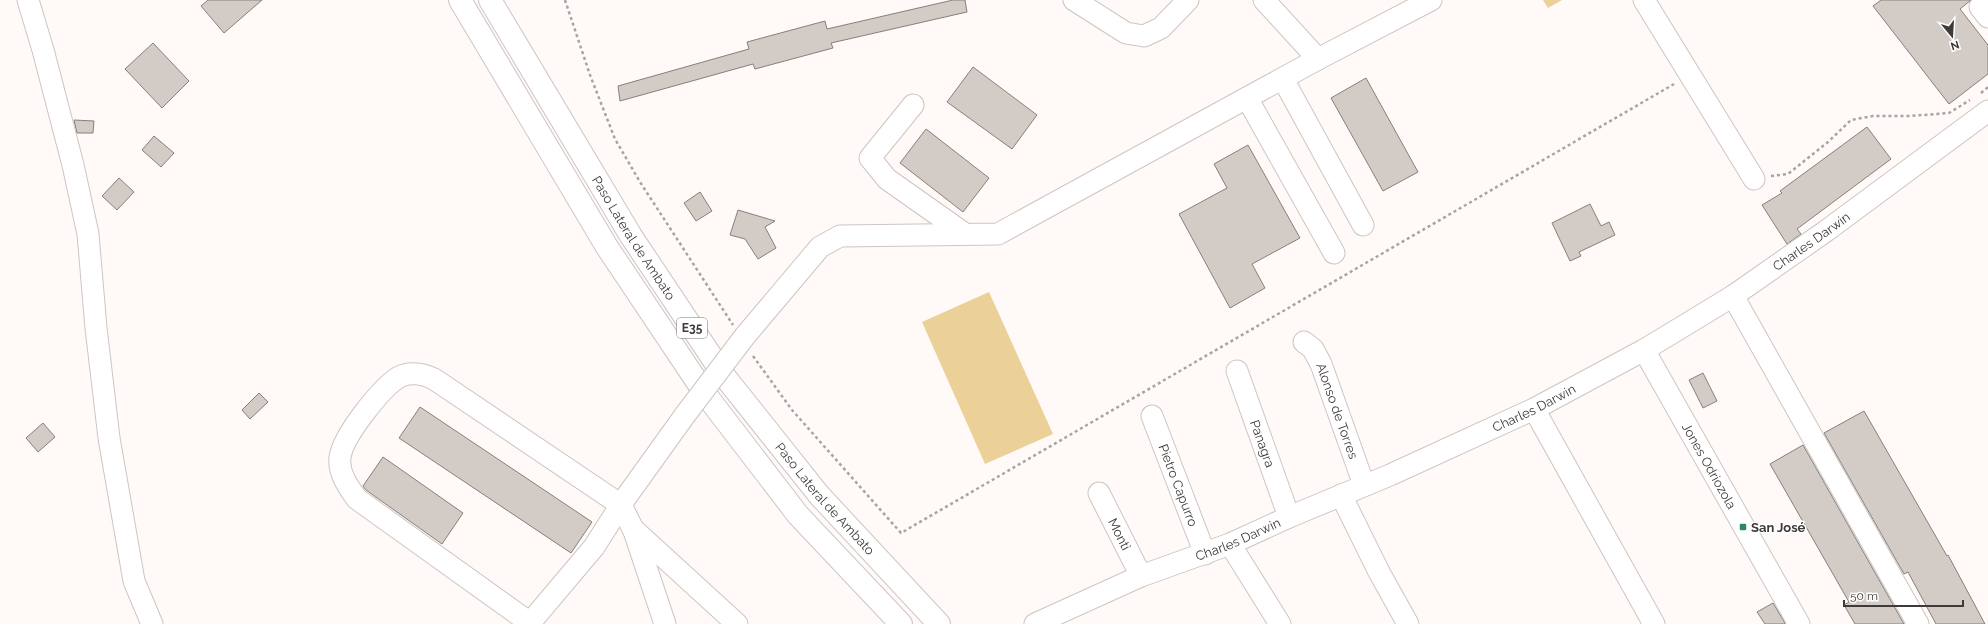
<svg xmlns="http://www.w3.org/2000/svg" width="1988" height="624" font-family="Raleway,sans-serif">
<style>
.green{fill:#ebd098}
.building{fill:#d3ccc6;stroke:#867f7a}
.lines{fill:none;stroke-linecap:round;stroke-linejoin:round}
.minor-casing{stroke:#cec5c3;stroke-width:23}
.highway-casing{stroke:#cec5c3;stroke-width:24}
.path{stroke:#a8a4a3;stroke-width:2.5;stroke-dasharray:3 3;stroke-linecap:butt}
.minor{stroke:#fff;stroke-width:21}
.highway{stroke:#fff;stroke-width:22}
.minor-bridge-casing{stroke:#cec5c3;stroke-width:23;stroke-linecap:butt}
.minor-bridge{stroke:#fff;stroke-width:21}
.poi-dot{fill:#288962;stroke:#fff;stroke-width:1.5}
.labels{text-anchor:middle;stroke-width:3;stroke-linejoin:round;paint-order:stroke}
.shield{fill:#fff;stroke:#777574;stroke-width:1}
.shield-label{font-size:12px;font-weight:bold;fill:#3d3a39}
.street-label{font-size:13px;fill:#3d3a39;stroke:#fff}
.poi-label{font-size:13px;font-weight:bold;fill:#3d3a39;stroke:#fff;text-anchor:start}
</style>
<rect width="100%" height="100%" fill="#fff9f8"/>
<!-- green -->
<path class="green" d="M1543,0H1562L1548,8Z
M989,292L1053,434L985,464L922,322Z"/>
<!-- building -->
<path class="building" d="M208,0H262L224,33L201,6Z
M953,0H965L967,12L831,43L833,48L755,69L753,64L620,101L618,86L749,49L747,42L825,21L827,29Z
M1881,0H1971L1960,9L1988,45V74L1949,104L1873,6Z
M153,43L189,81L162,108L125,69Z
M973,67L1037,115L1012,149L947,102Z
M1366,78L1418,172L1383,191L1331,98Z
M74,120L94,121L93,133H77Z
M1867,127L1891,159L1797,229L1801,234L1787,244L1762,205L1782,193L1780,191Z
M926,129L989,178L963,212L900,163Z
M154,136L174,153L161,167L142,150Z
M1248,145L1300,238L1252,264L1265,288L1230,308L1179,214L1227,188L1214,164Z
M119,178L134,192L117,210L102,196Z
M700,192L712,211L696,221L684,203Z
M1590,204L1601,226L1609,222L1615,235L1579,252L1581,256L1570,261L1552,223Z
M738,210L775,221L765,227L776,248L758,259L745,239L730,235Z
M1703,373L1717,401L1703,408L1689,380Z
M259,393L268,402L250,419L242,410Z
M420,407L592,522L571,553L399,438Z
M1864,411L1947,556L1948,555L1985,624H1936L1908,572L1904,574L1824,433Z
M43,423L55,437L38,452L26,438Z
M1803,445L1904,624H1855L1844,605L1849,602L1770,464Z
M383,457L463,513L442,544L366,490L363,486Z
M1773,603L1785,623L1784,624H1765L1757,612Z"/>
<g class="lines">
<!-- minor casing -->
<g class="minor-casing">
<g id="minor">
<path d="M28,0L43,50L73,165L88,234L96,328L109,438L134,581L152,624"/>
<path d="M1074,0L1126,33L1144,36L1161,28L1188,0"/>
<path d="M1264,0L1318,59"/>
<path d="M1644,0L1754,179"/>
<path d="M1980,7L1988,17"/>
<path d="M1283,79L1363,225"/>
<path d="M1247,98L1334,253"/>
<path d="M913,105L870,158L887,179L965,234"/>
<path d="M1733,296L1918,624"/>
<path d="M745,336L820,247L840,236L998,234L1318,59L1431,0"/>
<path id="s1" d="M1304,342L1313,349L1321,364L1364,485"/>
<path id="s2" d="M1644,350L1799,624"/>
<path id="s3" d="M1237,371L1289,517"/>
<path d="M1534,409L1654,624"/>
<path id="s4" d="M1152,416L1205,554"/>
<path id="s5" d="M1099,493L1141,576"/>
<path d="M1341,495L1379,572L1408,624"/>
<path d="M634,531L665,624"/>
<path d="M1230,544L1280,624"/>
<path d="M530,623L357,499C349,488 338,473 340,458C342,437 381,388 399,377C410,371 424,374 434,379L621,505L633,529L737,624"/>
<path d="M529,624L594,547L624,500L685,415"/>
<path id="s6" d="M1035,624L1141,576L1230,544L1289,517L1390,475L1534,409L1644,350L1733,296L1826,231L1988,111"/>
</g>
</g>
<!-- highway casing -->
<g class="highway-casing">
<g id="highway">
<path d="M460,0L607,247L706,395L798,515L901,624"/>
<path id="s7" d="M490,0L631,236L725,377L819,495L939,624"/>
</g>
</g>
<!-- path -->
<path class="path" d="M565,0L590,75L615,139L640,182L733,325
M1981,93L1988,87
M1771,176L1788,174L1828,142L1851,120L1873,116H1910L1949,113L1970,100
M753,356L792,410L901,533L1674,84"/>
<!-- minor -->
<use href="#minor" class="minor"/>
<!-- highway -->
<use href="#highway" class="highway"/>
<!-- minor-bridge casing -->
<g class="minor-bridge-casing">
<path id="minor-bridge" d="M685,415L745,336"/>
</g>
<!-- minor-bridge -->
<use href="#minor-bridge" class="minor-bridge"/>
</g>
<!-- markers -->
<rect class="poi-dot" x="1739" y="523" width="8" height="8" rx="2"/>
<g class="labels">
<!-- shield labels -->
<rect class="shield" x="677" y="318" width="30" height="20" rx="3"/>
<g class="shield-label">
<text x="692" y="332">E35</text>
</g>
<!-- street labels -->
<g class="street-label">
<text dy="5" stroke="none"><textPath href="#s7" startOffset="278">Paso Lateral de Ambato</textPath></text>
<text dy="5" stroke="none"><textPath href="#s6" startOffset="868">Charles Darwin</textPath></text>
<text dy="5" stroke="none"><textPath href="#s6" startOffset="544">Charles Darwin</textPath></text>
<text dy="5" stroke="none"><textPath href="#s1" startOffset="78">Alonso de Torres</textPath></text>
<text dy="5" stroke="none"><textPath href="#s3" startOffset="77">Panagra</textPath></text>
<text dy="5" stroke="none"><textPath href="#s2" startOffset="133">Jones Odriozola</textPath></text>
<text dy="5" stroke="none"><textPath href="#s4" startOffset="74">Pietro Capurro</textPath></text>
<text dy="5" stroke="none"><textPath href="#s7" startOffset="602">Paso Lateral de Ambato</textPath></text>
<text dy="5" stroke="none"><textPath href="#s5" startOffset="46">Monti</textPath></text>
<text dy="5" stroke="none"><textPath href="#s6" startOffset="220">Charles Darwin</textPath></text>
</g>
<!-- poi labels -->
<g class="poi-label">
<text x="1751" y="532">San José</text>
</g>
</g>
<!-- north arrow -->
<g transform="translate(1952 36) rotate(162)" stroke="#ffffff" stroke-width="3" paint-order="stroke">
<path d="M0-3L7 15L0 10L-7 15Z" fill="#3d3a39"/>
<text y="-6" font-size="11" font-weight="bold" text-anchor="middle" fill="#3d3a39">N</text>
</g>
<!-- scale -->
<path d="M1844 600v6h119v-6" fill="none" stroke="#3d3a39" stroke-width="2"/>
<text x="1850" y="600" font-size="12" fill="#3d3a39" stroke="#ffffff" stroke-width="3" paint-order="stroke">50 m</text>
</svg>
